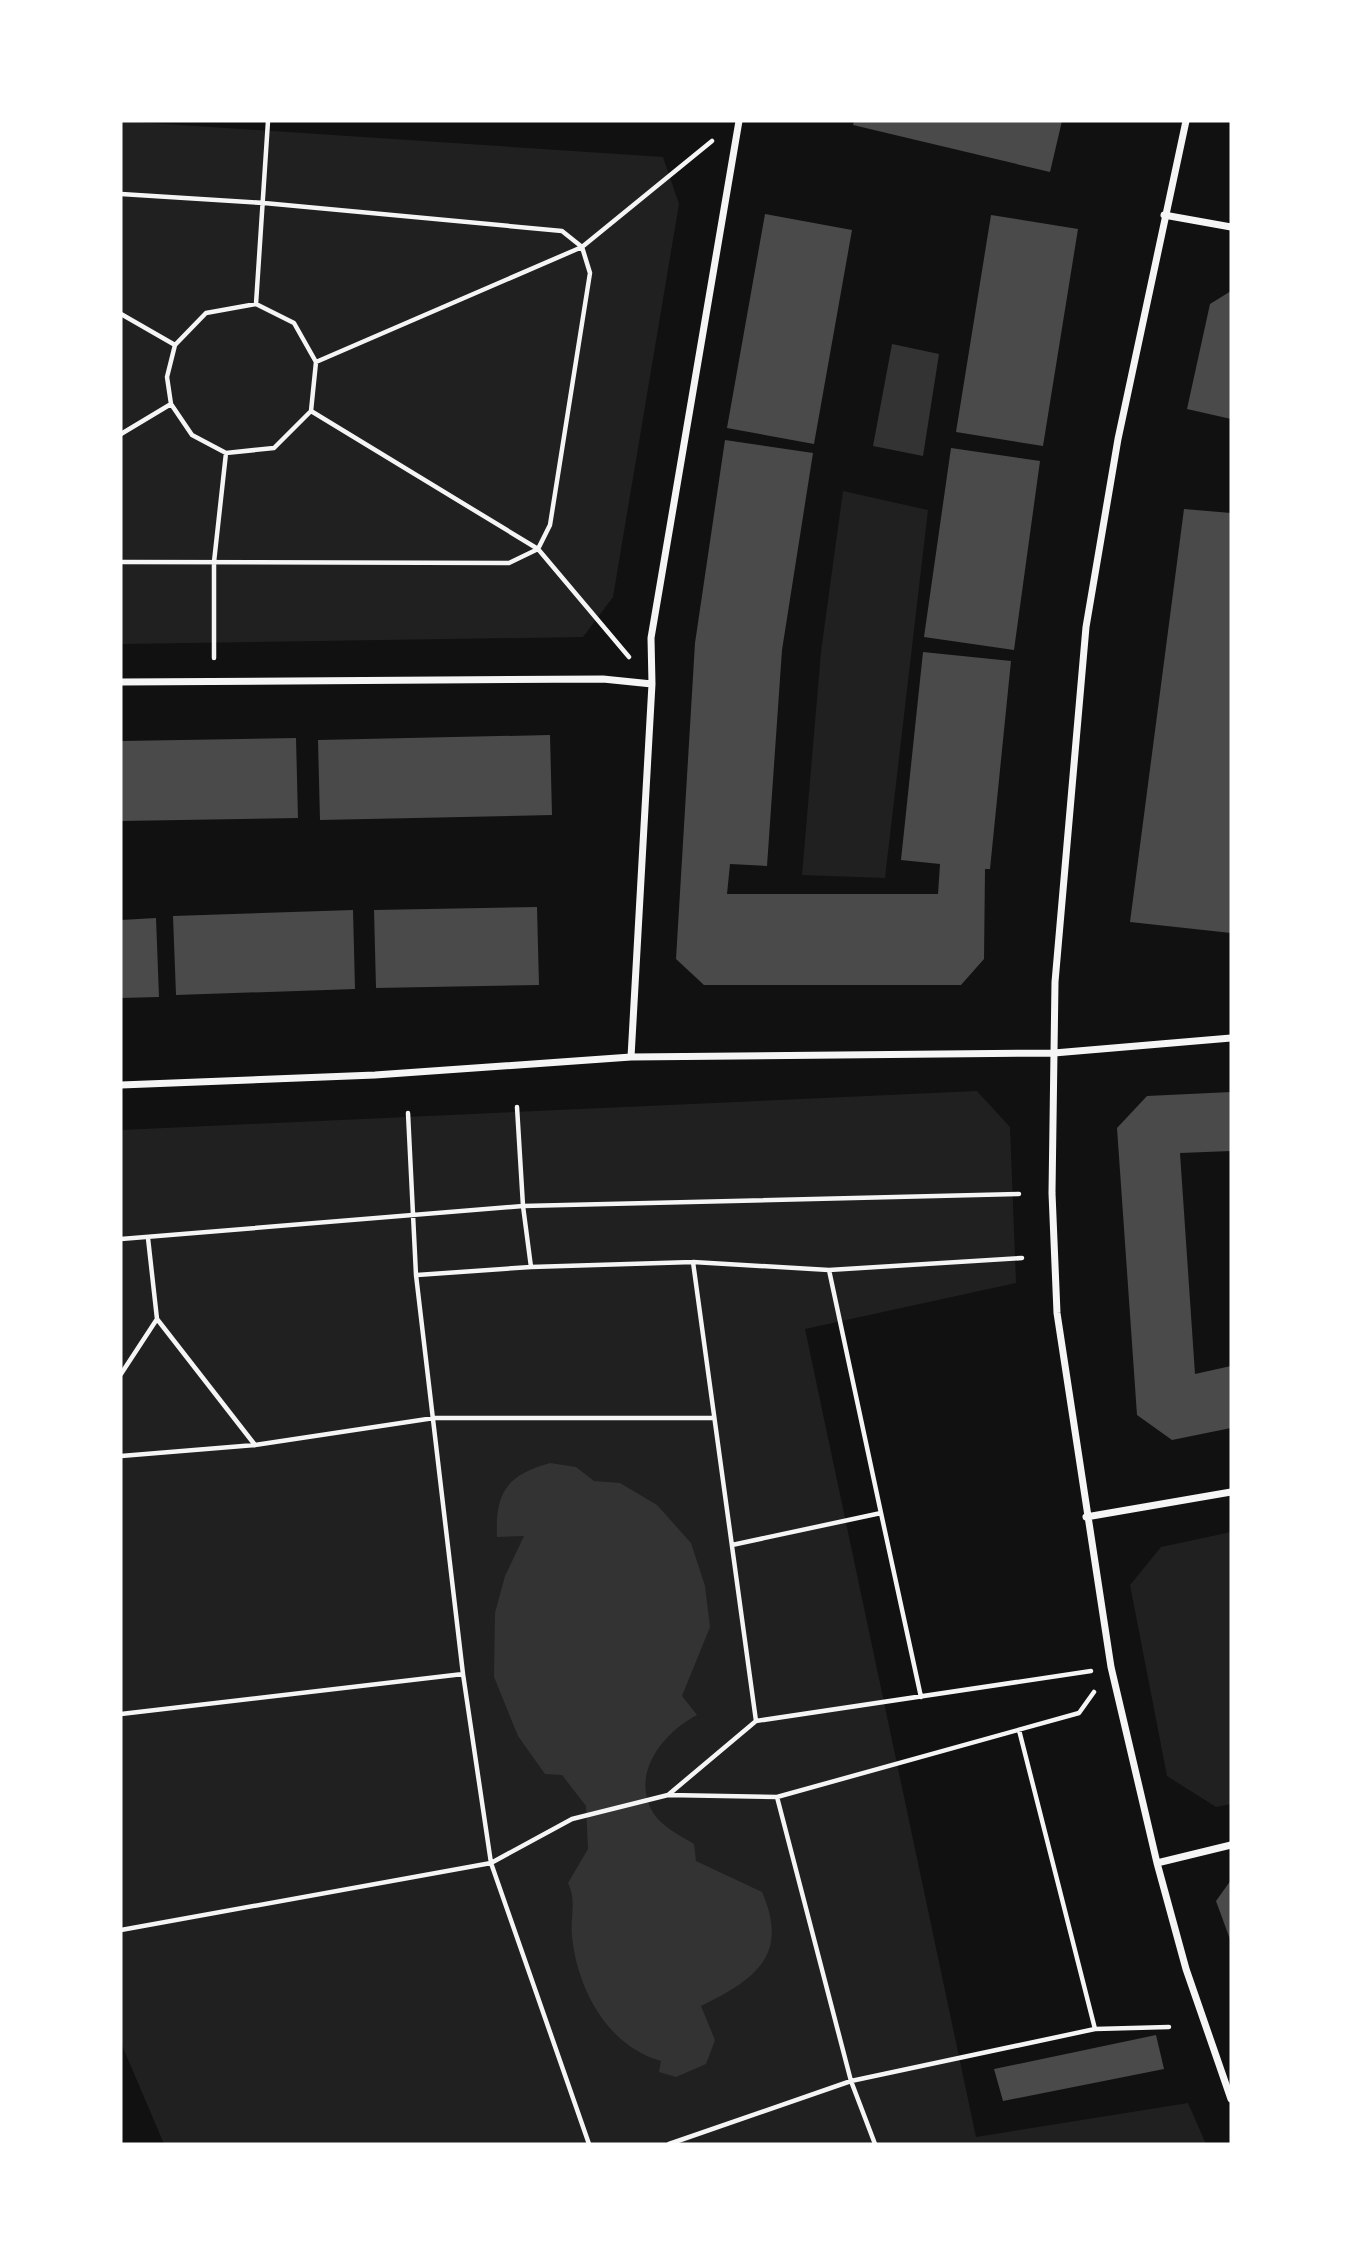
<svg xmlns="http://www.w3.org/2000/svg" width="1352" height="2265" font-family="'Alegreya Sans',sans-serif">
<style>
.green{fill:#202020}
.water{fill:#333}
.building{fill:#4a4a4a}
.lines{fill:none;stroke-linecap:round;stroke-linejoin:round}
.path{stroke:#f5f5f5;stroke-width:4.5}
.minor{stroke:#f5f5f5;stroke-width:7}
</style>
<rect width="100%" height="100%" fill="#111"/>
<!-- green -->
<path class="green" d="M121,121L663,157L679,204L613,597L583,637L121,644Z
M843,491L928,510L885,878L802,875L821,652Z
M977,1091L1010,1127L1016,1283L805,1329L976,2137L1188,2103L1206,2144H164L121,2043V1130Z
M1231,1532V1804L1216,1807L1167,1776L1130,1585L1161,1547Z"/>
<!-- water -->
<path class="water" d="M892,344L939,354L923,456L873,446Z
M550,1463L576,1467L594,1481L620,1483L657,1505L691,1543L705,1586L710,1627L682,1696L697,1715C665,1732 632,1770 651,1809C659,1825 679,1835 694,1844L696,1861L762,1892C790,1956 754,1980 701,2006L715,2040L706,2064L676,2077L659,2072L661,2061C607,2046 577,1988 572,1936C570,1916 577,1902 568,1883L588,1849L586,1806L562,1775L545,1774L518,1736L494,1677L495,1613L505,1576L524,1536L497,1537C495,1492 507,1475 550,1463Z"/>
<!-- building -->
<path class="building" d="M854,121H1062L1050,172L853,125Z
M765,214L852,230L814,444L727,428Z
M991,215L1078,229L1043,446L956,432Z
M1231,291V419L1187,409L1210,304Z
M725,440L813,453L782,650L767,866L730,864L727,894H938L940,864L901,860L923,652L1011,661L990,869H985L984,959L961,985H704L676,959L695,643Z
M951,448L1040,461L1014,650L924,637Z
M1184,509L1231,513V933L1130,922Z
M550,735L552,815L320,820L318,740Z
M296,738L298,818L121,821V741Z
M537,907L539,985L376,988L374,910Z
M353,910L355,989L176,995L173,916Z
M156,918L159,997L121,998V920Z
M1231,1092V1151L1180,1153L1195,1374L1231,1366V1428L1172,1440L1137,1415L1117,1128L1147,1096Z
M1231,1880V1942L1216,1901Z
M1156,2035L1164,2069L1003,2101L994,2069Z"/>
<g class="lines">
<!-- path -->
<path class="path" d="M121,194L264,203L562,231L582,247L590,273L550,525L538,549L509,563L121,562
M256,304L294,323L316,362L311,411L274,448L226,453L192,435L171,404L167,377L175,345L206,313Z
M256,304L268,121
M121,314L175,345
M316,362L582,247L712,141
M311,411L538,549L629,657
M121,434L171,404
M214,658V562L226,453
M148,1238L157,1319
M121,1239L523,1206L1019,1194
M693,1262L829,1270
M531,1267L693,1262L756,1721
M417,1275L531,1267L523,1206L517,1107
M121,1374L157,1319L255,1445
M121,1456L255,1445L434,1418H714
M881,1513L921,1697
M732,1545L881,1513L829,1270L1022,1258
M463,1674L491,1863L572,1819L668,1795L777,1797L1079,1713L1094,1692
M121,1714L463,1674L416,1275L408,1113
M1019,1730L1095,2029L1169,2027
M668,1795L756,1721L1091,1671
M777,1797L851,2081L875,2144
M121,1930L491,1863L589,2144
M669,2144L851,2081L1095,2029"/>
<!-- minor -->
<path class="minor" d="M1186,121L1118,439L1086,627L1055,982L1052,1193L1057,1313L1111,1667L1157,1863L1186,1969L1231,2099
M1164,215L1231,227
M121,682L603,679L652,684
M631,1057L652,684L651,638L739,121
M121,1085L375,1075L631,1057L1054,1053L1231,1038
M1086,1517L1231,1492
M1157,1863L1231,1845"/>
</g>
<!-- border -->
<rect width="1352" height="2265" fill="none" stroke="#ffffff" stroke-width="245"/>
</svg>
